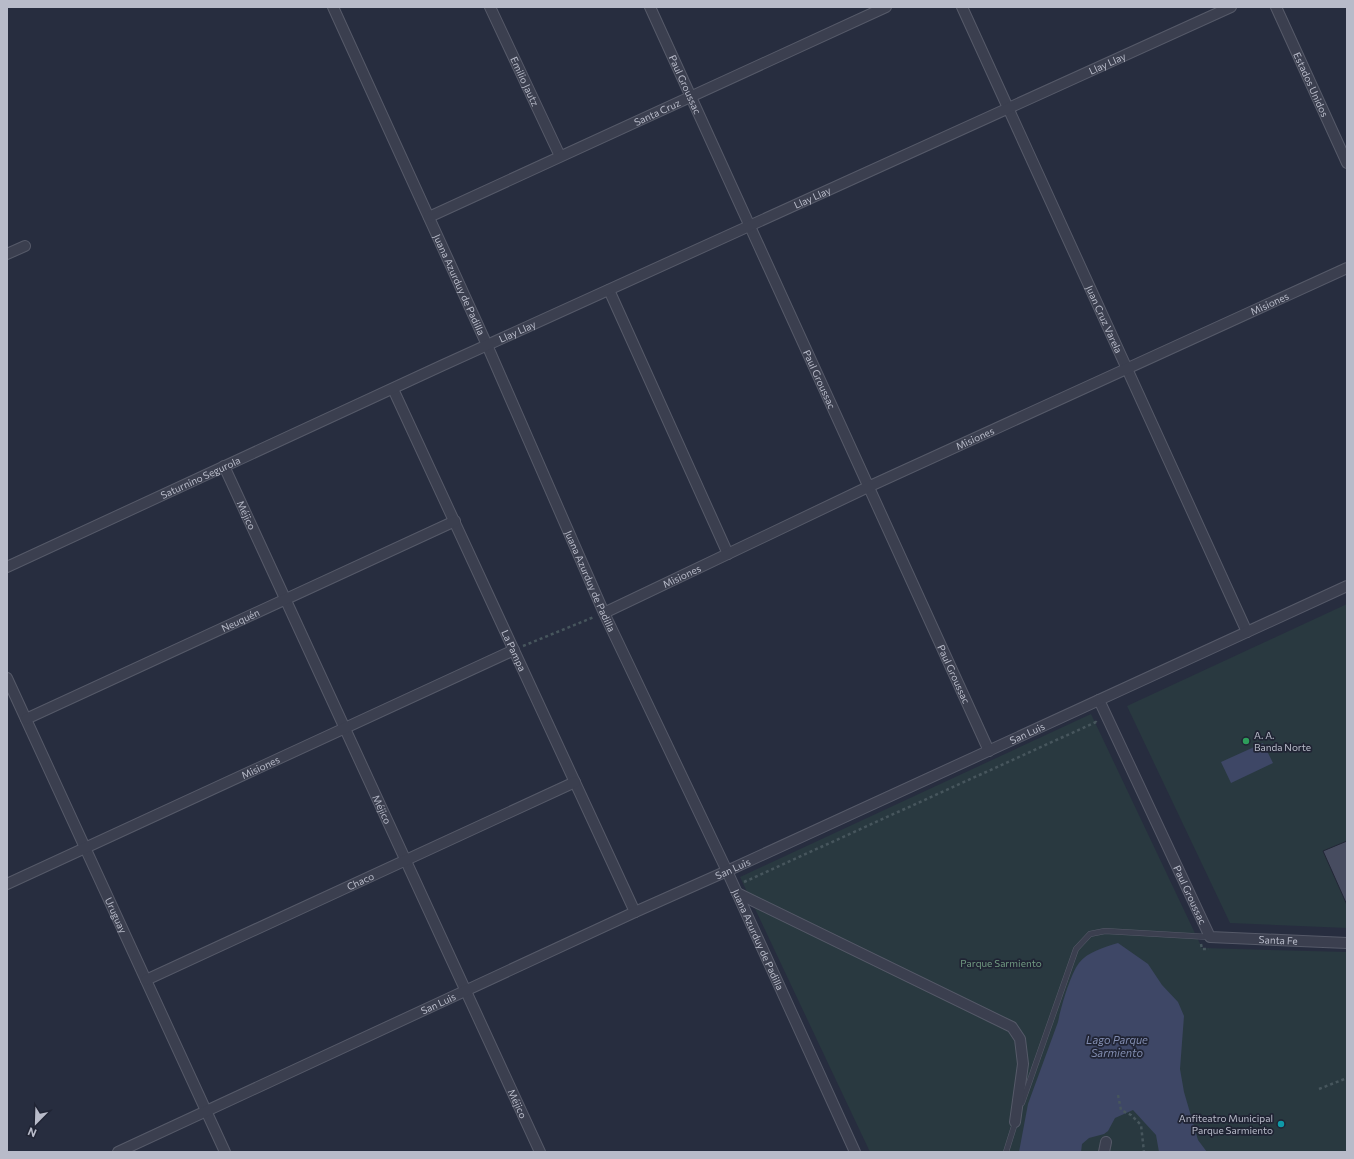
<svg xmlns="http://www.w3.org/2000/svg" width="1354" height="1159" font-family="Commissioner,sans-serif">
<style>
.green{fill:#293940}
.water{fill:#3e4766}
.building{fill:#474c60;stroke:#222636}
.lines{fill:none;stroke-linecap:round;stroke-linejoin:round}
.lane-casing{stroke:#565a69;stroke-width:6}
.street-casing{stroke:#565a69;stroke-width:12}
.path{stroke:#47565d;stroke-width:2.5;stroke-dasharray:3 3;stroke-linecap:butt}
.lane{stroke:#3b3f4f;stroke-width:5}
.street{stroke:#3b3f4f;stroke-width:10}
.leisure-dot{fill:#2e9e5b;stroke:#202434;stroke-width:1.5}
.culture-dot{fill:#0f9aa8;stroke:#202434;stroke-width:1.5}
.labels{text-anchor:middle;stroke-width:3.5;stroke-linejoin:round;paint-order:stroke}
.street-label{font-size:10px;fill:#b8bbc9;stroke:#202434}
.poi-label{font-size:10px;fill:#b8bbc9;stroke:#202434;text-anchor:start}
.park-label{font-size:10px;fill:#709981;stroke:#202434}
.water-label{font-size:11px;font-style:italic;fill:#818caf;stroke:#202434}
</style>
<rect width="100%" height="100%" fill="#272d3f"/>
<!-- green -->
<path class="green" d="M1347,604V928L1230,923L1127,706Z
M1091,714L1202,948L1347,952V1152H870L740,877Z"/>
<!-- water -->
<path class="water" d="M1263,743L1273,763L1231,783L1221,762Z
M1118,943L1148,964L1162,985L1178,1002L1184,1016L1180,1069L1184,1092L1198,1140L1207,1152H1159L1156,1135L1133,1110L1115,1118L1108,1131L1104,1134L1089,1138L1082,1144L1081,1152H1019L1028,1104L1058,1022C1061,1007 1070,975 1079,963C1087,952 1105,947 1118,943Z"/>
<!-- building -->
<path class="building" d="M1347,841V905L1323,851Z"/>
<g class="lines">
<!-- lane casing -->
<g class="lane-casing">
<path id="lane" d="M1022,1103L1076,949L1090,934L1105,931L1209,937
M1006,1152L1016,1120"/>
</g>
<!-- street casing -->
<g class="street-casing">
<g id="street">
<path id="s1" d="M333,7L487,345L604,613L727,871L855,1152"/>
<path id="s2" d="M490,7L560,156"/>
<path id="s3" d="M650,7L989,751"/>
<path id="s4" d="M962,7L1247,632"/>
<path id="s5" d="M1276,7L1347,163"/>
<path id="s6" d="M429,217L886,7"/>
<path d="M7,254L25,246"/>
<path d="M609,290L728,554"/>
<path id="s7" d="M393,389L635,912"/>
<path id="s8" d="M224,466L540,1152"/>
<path id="s9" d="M7,567L441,366L1231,7"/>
<path id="s10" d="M604,613L868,487L1347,268"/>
<path id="s11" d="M7,678L225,1152"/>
<path id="s12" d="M1099,700L1210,937L1347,943"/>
<path id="s13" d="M26,719L455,521"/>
<path id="s14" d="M7,884L514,650"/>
<path d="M737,893L1012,1027L1020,1039L1023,1064L1015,1122"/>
<path id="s15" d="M146,980L575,782"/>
<path id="s16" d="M118,1152L635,912L727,871L1347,586"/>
<path d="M1104,1152L1106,1142"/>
</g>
</g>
<!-- path -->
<path class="path" d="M523,646L594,617
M744,882L1096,722L1097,725
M1201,944L1202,949H1209
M1319,1089L1347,1078
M1118,1095L1121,1110L1131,1115L1141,1125L1144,1152"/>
<!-- lane -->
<use href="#lane" class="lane"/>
<!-- street -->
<use href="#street" class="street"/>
</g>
<!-- markers -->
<circle class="leisure-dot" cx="1246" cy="741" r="4"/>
<circle class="culture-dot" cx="1281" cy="1124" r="4"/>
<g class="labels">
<!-- street labels -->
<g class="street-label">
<text dy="4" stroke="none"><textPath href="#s9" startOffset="1210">Llay Llay</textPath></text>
<text dy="4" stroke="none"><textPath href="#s2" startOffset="82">Emilio Jautz</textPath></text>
<text dy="4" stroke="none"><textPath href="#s3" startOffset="85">Paul Groussac</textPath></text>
<text dy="4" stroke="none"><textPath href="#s5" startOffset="85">Estados Unidos</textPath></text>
<text dy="4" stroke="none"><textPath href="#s6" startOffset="251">Santa Cruz</textPath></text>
<text dy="4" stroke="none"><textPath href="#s9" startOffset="886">Llay Llay</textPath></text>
<text dy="4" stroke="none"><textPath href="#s1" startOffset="305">Juana Azurduy de Padilla</textPath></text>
<text dy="4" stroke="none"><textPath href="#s10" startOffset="734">Misiones</textPath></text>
<text dy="4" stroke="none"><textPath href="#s4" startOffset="343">Juan Cruz Varela</textPath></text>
<text dy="4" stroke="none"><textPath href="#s9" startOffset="562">Llay Llay</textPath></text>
<text dy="4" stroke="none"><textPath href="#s3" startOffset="409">Paul Groussac</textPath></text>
<text dy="4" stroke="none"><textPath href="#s10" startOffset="410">Misiones</textPath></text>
<text dy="4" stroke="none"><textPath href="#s9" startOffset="213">Saturnino Segurola</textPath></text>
<text dy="4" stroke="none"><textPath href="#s8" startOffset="54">Méjico</textPath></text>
<text dy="4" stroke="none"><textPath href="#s10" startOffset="86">Misiones</textPath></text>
<text dy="4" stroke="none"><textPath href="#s1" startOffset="629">Juana Azurduy de Padilla</textPath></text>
<text dy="4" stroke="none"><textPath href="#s13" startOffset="236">Neuquén</textPath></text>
<text dy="4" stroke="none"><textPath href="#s7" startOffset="288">La Pampa</textPath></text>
<text dy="4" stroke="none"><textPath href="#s3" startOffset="733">Paul Groussac</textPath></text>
<text dy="4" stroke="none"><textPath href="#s16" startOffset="1001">San Luis</textPath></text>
<text dy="4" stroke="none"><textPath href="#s14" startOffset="279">Misiones</textPath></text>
<text dy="4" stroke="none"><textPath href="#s8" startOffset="378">Méjico</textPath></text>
<text dy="4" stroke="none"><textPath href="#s16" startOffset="677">San Luis</textPath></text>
<text dy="4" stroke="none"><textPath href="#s15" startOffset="236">Chaco</textPath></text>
<text dy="4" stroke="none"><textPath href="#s12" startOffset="215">Paul Groussac</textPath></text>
<text dy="4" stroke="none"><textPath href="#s11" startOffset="261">Uruguay</textPath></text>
<text dy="4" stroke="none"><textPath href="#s1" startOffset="1025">Juana Azurduy de Padilla</textPath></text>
<text dy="4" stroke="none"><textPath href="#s12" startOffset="330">Santa Fe</textPath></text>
<text dy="4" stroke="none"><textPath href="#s16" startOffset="353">San Luis</textPath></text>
<text dy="4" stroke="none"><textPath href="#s8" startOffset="702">Méjico</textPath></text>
</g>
<!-- poi labels -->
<g class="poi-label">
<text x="1254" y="739">A. A.<tspan x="1254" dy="12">Banda Norte</tspan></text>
<text x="1273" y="1122" text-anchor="end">Anfiteatro Municipal<tspan x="1273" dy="12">Parque Sarmiento</tspan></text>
</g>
<!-- park labels -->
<g class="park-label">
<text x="1001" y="967">Parque Sarmiento</text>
</g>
<!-- water labels -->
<g class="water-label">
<text x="1117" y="1044">Lago Parque<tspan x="1117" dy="13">Sarmiento</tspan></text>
</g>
</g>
<!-- border -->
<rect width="1354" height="1159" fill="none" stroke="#b8bbc9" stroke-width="16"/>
<!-- north arrow -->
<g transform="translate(36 1123) rotate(203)" stroke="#202434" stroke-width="3" paint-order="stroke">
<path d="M0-3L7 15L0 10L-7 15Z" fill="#b8bbc9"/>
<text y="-6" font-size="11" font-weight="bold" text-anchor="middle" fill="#b8bbc9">N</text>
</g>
</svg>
